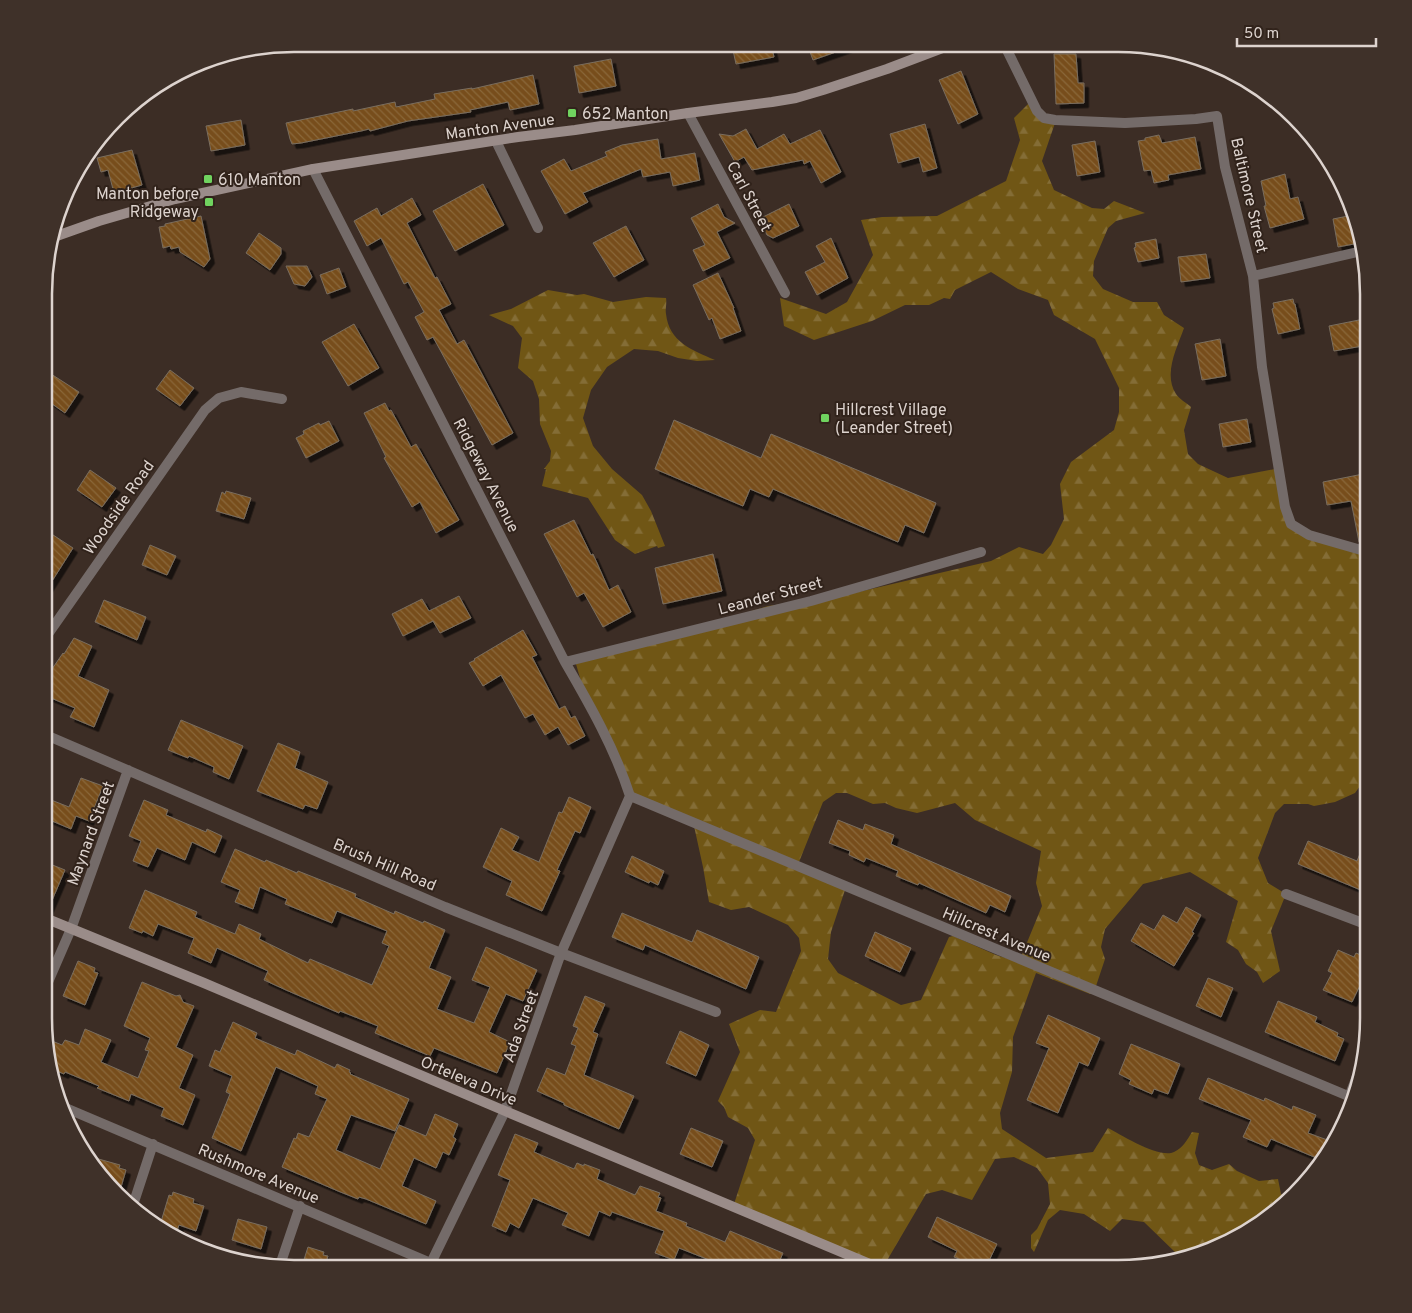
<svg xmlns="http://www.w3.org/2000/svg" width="1412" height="1313" font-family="Overpass,sans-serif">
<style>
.forest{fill:url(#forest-firs);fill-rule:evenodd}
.building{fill:url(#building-back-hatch);stroke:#796d5f;filter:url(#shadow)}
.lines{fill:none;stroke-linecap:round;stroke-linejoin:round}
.street{stroke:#746b69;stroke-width:10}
.secondary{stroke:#9a8c89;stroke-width:10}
.poi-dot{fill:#70d35f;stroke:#31231b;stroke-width:2}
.labels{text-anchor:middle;stroke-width:4;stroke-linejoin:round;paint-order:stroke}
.poi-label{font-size:16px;fill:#ddd3ce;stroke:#31231b;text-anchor:start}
.street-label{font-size:16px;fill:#ddd3ce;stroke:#31231b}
.rim{fill:none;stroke:#ddd3ce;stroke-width:2.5}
</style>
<defs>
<pattern id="forest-firs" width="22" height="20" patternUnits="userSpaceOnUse" patternTransform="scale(1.25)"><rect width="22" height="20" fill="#705615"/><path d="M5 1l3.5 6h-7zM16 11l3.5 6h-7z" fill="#846d36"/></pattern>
<pattern id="building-back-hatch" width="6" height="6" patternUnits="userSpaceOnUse" patternTransform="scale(1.25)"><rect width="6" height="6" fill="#774e1a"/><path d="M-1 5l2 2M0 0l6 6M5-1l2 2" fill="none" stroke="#8a673a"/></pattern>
<filter id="shadow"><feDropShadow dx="4.5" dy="4.5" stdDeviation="0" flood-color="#0009"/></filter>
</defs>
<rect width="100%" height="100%" fill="#3c2d25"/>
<!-- forest -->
<path class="forest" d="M1032,101L1055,123L1042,161L1054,190L1092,208L1104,209L1114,201L1145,213L1116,221L1108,228L1094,261L1093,276L1103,289L1133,302H1157L1164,315L1184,328C1177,348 1163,374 1176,394C1179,399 1187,403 1191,407L1184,430L1188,454L1198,464L1228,478L1275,469L1292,524L1368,552V768L1360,786L1355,793L1335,802L1314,806L1308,804H1284L1275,813L1258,858L1268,883L1286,894L1271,931L1280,971L1263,983L1257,972L1246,964L1238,950L1226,942L1238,901L1190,872L1143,884L1105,929L1101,947L1105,959L1094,992L1090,994L1036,973L1013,1037L1012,1072L1000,1113L1002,1129L1046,1158L1093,1152L1108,1128C1121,1135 1160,1159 1174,1152C1183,1148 1187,1140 1192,1132L1199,1133L1195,1153L1199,1165L1212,1170L1229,1164L1237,1171L1259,1181L1278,1179L1281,1194L1289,1199L1283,1207L1213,1250L1177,1259L1178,1255L1144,1222L1122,1219L1110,1231L1084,1214L1060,1210L1048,1220L1034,1252L1031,1248V1235L1037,1229L1050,1204L1048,1183L1037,1168L1014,1157L995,1159L972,1200L942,1190L926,1194L882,1269L734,1204L755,1140L748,1128L728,1117L724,1107L718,1101L740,1052L729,1024L760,1010L776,1012L801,951L799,938L788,925L749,907L731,910L709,902L703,867L694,826L632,798L584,692L576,664L768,606L841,596L991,561L1019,547L1043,554L1051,545L1064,519L1060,484L1071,462L1114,430L1119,412V388L1095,339L1054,315L1048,300L1018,289L991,272L955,290L950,299L944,298L929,305H905L872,321L814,340L784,326L780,298L826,314L847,302L873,255L861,220L882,217L937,216L1006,181L1020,140L1014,118L1028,104ZM836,793H847L873,804L885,803L896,808L917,813L955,803L975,820L1041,851L1036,883L1042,906L1019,962L996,955L953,936L949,937L921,1000L901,1005L838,973L828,959L831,932L845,890L797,867L823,802Z
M548,290L577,295L584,294L613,302L646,297L666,298C667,304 665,309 666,314C669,342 692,350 715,360L697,361L678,358L658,351L634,349L607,367L591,390L583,418L593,446L612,469L642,495L651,511L665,546L658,548L657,546L635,554L615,540L588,498L542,486L546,469H544L550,461L551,451L540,424L539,399L533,381L518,368L522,338L513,326L489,315L511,309Z"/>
<!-- building -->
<path class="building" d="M733,44H771L774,57L736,64L733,50H734Z
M807,44H853V46L813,60Z
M1054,54H1076L1078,83H1084V103L1056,104Z
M611,59L616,86L579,93L574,66Z
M961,71L978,114L958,124L939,80Z
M533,75L539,104L510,110L508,102L470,110L471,112L408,121L370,131L369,129L361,131L301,143L292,144L290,139L286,123L353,109V111L395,102L396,107L406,105L435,99L434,94L472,88V89Z
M241,120L245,145L211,151L206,126Z
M925,124L937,168L923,172L919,157L898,163L890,134Z
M746,129L757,149L784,134L790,144L820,130L841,172L821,183L810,161L804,164L803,160L752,170L744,157L735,162L719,134L733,136Z
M1159,135L1162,143L1195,137L1201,169L1168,175L1169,180L1154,183L1151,170L1144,171L1138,141L1145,140V138Z
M658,139L661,159L695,153L700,180L673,186L670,172L643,177L641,169L583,193L588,202L565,214L541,171L564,159L571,171L607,156L605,152L622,145Z
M1095,141L1100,172L1077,176L1072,145Z
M132,150L142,185L114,193L108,170L101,172L97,158Z
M1285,174L1290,199L1298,197L1304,219L1270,228L1264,206H1266L1261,181Z
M483,184L504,225L455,251L433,211Z
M412,198L421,215L407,223L435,278L437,277L451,304L439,310L457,344L464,340L513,433L492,445L433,337L427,340L415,317L424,312L408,282L404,284L381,238L367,246L354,221L377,208L381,216Z
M718,204L724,217L735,223L717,232L730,258L703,271L693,250L705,245L691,218Z
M789,204L799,226L773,238L767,235L759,219Z
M1353,215L1359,243L1338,247L1333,219Z
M201,216L210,259L204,267L180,252L179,247L171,249L170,246L163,248L159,227L165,226V224Z
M626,226L644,260L614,277L593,243Z
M259,233L281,248V254L270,270L246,253Z
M831,238L848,278L817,295L805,272L825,262L816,246Z
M1156,239L1159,258L1138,262L1134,248L1136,247L1135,243Z
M1206,254L1210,278L1181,282L1178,257Z
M286,266H307L312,277L305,286L294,284Z
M339,268L346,287L327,294L320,275Z
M718,273L734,308H733L741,331L720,339L712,318L709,320L693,285Z
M1293,299L1294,304H1295L1300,329L1278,334L1272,309L1274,308L1273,303Z
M1364,319L1368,337V345L1334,351L1329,326Z
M354,324L379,368L348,386L322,342Z
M1220,339L1226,376L1202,380L1195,344Z
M170,370L194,388L180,406L156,389Z
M48,372L79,392L65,413L48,401Z
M385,403L389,411L391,410L411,447L416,444L459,520L436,533L420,502L412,507L384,458L386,457L364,413Z
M1247,419L1251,442L1223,447L1219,424Z
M674,420L761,458L771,434L936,503L924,533L905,525L898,542L773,489L769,497L750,489L743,506L655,469Z
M329,421L339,441L306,458L296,438L304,434L303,431L319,423L320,425Z
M90,470L116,488L102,507L77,490Z
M1368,473V545L1359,542L1351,501L1327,505L1323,482Z
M226,491L251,498L244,519L216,511L222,492L225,494Z
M574,520L591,555L593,554L609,590L618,585L631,612L603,627L584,593L577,597L544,534Z
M47,531L73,548L47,589Z
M150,545L176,556L167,575L142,565Z
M713,554L722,591L663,604L655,568Z
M459,596L471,618L440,633L433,621L403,636L392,614L422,599L429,611Z
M104,600L146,617L137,640L95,622Z
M523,630L537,655L532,657L559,709L565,706L571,718L575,716L585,736L568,745L558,727L545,735L533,714L525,718L501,675L483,686L469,663L475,660L474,659Z
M74,638L92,646L78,676L109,690L94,727L70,717L75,708L46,696V682L52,669L63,653L64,654Z
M181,720L243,746L229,779L213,772L214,767L189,756L188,758L168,750Z
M278,743L300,752L295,768L328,782L317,809L305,805L303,809L257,791Z
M81,778L103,786L89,821L76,816L71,829L45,818L46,798L69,807Z
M569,797L591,807L580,833L575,831L557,870L560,871L542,911L506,895L512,881L483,867L501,828L519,837L512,850L539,862L559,812L562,813Z
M144,800L168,810L166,815L206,832L207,829L222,836L215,853L192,842L185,860L157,848L148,867L133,861L141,841L129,836Z
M838,820L863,830L865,824L894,835L891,844L893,845L1011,896L1005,912L990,905L986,913L919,883L918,885L896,876L898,871L866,858L864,862L849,855L850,851L829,843Z
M1368,834V893L1298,864L1308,841L1357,861Z
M235,849L265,862L266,860L297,873L298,871L356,894L355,897L394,914L395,911L423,923L424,921L445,930L429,968L451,977L437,1009L474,1023L490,987L472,980L486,947L537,970L523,1001L506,994L489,1032L510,1042L497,1073L434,1048L430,1056L375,1033L378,1026L340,1011L339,1013L286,990L264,980L268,971L217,948L211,963L188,953L194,938L158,924L153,936L143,931L142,933L129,928L145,890L197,912L195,917L235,934L239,924L261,934L259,939L308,963L310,959L372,985L389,946L382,943L387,931L337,911L332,923L285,904L287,899L260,887L253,909L235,902L240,890L221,882Z
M632,856L664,871L658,885L650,881L649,883L625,872Z
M45,862L65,870L47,912L45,911Z
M1186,907L1201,915L1192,932L1194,933L1174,966L1131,941L1141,923L1154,930L1163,915L1177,923Z
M622,913L692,942L697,930L759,957L746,989L645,945L643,950L612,937Z
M875,932L911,948L900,972L865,956Z
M1338,950L1354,957L1356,953L1368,958V979L1364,977L1352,1002L1323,990L1332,973L1328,971Z
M78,961L95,968L94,972L98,973L85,1005L63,996Z
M1208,978L1233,988L1221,1017L1196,1006Z
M142,982L176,996L180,995L183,1002L194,1006L176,1047L193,1055L179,1088L195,1095L183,1125L161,1116L164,1108L131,1094L129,1101L97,1088L99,1086L65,1072L64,1074L52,1069L48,1051L52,1041L62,1045L65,1040L79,1045L85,1029L111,1040L101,1062L138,1078L149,1051L145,1050L150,1038L124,1026Z
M585,996L605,1004L593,1032L598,1034L584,1075L634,1096L619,1129L564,1105V1103L537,1091L547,1068L565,1075L576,1046L571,1044L578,1028L573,1026Z
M1278,1001L1317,1017L1315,1022L1338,1033L1337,1036L1344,1039L1335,1061L1265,1032Z
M1048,1015L1100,1038L1088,1066L1079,1062L1058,1113L1027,1100L1049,1048L1036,1043Z
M233,1022L257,1033L255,1038L295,1055L297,1050L335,1068L337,1064L350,1070L349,1072L351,1073L350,1074L409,1099L395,1131L351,1115L336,1150L380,1169L399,1125L426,1136L435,1114L458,1124L453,1137L456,1139L449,1155L443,1152L436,1168L414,1158L402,1186L436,1201L426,1224L366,1199L359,1197L358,1199L338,1191L282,1167L294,1138L296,1139L298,1133L309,1137L327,1099L315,1094L318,1086L276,1067L241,1151L212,1138L230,1094L226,1092L232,1076L209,1066L215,1050L220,1052Z
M680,1031L709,1045L696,1076L666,1063Z
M1131,1044L1180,1064L1168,1094L1154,1089L1152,1094L1129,1084L1131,1080L1119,1074Z
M1208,1078L1264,1101L1265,1098L1292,1110L1293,1106L1316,1115L1308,1133L1333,1142L1319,1159L1271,1139L1267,1147L1243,1137L1251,1120L1199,1099Z
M691,1128L723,1141L712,1167L680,1154Z
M515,1134L538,1143L534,1152L574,1169L577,1163L584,1166V1164L600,1170L597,1179L635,1195L640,1186L660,1193L658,1197L661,1198L656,1211L687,1223L686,1226L725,1242L730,1231L783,1253L776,1269H729L716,1264L717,1263L679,1248L674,1260L655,1253L664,1231L612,1212L610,1216L599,1211L589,1236L562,1225L568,1213L533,1198L519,1228L510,1223L506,1232L492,1226L510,1180L498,1175Z
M88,1156L120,1165L119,1168L126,1170L119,1194L106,1184Z
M173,1192L194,1199L193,1203L204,1206L196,1231L179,1225L175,1237L160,1225L169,1195L172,1196Z
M937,1217L997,1244L986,1267L973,1261L971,1264L954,1257L957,1251L928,1237Z
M238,1219L267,1227L261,1249L232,1240Z
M308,1247L324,1252L323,1255L328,1256L324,1269H301Z"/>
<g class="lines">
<!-- street -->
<path class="street" d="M1004,44L1037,111L1044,118L1055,120L1125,123L1196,119L1217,116L1225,167L1253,276L1262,367L1285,507L1291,524L1309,535L1368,552
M688,113L785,293
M496,141L538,228
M313,169L565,662C590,705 615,749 630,796
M1253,276L1362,251
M47,454L48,455
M46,637L205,410L219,398L241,392L282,399
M565,662L811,601L981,552
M46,735L445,907L561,953L716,1012
M630,796L1353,1098
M1286,894L1368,925
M45,989L71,929L128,770
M1349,1097L1364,1058
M61,1106L445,1269
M133,1205L153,1144
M431,1263L505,1111L561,953L630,796
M279,1268L300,1206"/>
<!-- secondary -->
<path class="secondary" d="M51,238L99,221L175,199L313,169L518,137L575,130L688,113L772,102L796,98L823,90L887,69L953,44
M45,918L204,983L505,1111L882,1269"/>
</g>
<!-- markers -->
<g class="poi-dot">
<rect x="567" y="108" width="10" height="10" rx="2.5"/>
<rect x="203" y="174" width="10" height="10" rx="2.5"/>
<rect x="204" y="197" width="10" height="10" rx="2.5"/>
<rect x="820" y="413" width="10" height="10" rx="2.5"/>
</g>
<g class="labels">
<!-- poi labels -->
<g class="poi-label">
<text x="582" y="119">652 Manton</text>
<text x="218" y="185">610 Manton</text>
<text x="199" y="199" text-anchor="end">Manton before<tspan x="199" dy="18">Ridgeway</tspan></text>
<text x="835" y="415">Hillcrest Village<tspan x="835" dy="18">(Leander Street)</tspan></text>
</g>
<!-- street labels -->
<g class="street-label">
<text transform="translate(500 126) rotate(-8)" y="6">Manton Avenue</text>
<text transform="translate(1250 195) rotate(77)" y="6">Baltimore Street</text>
<text transform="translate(750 196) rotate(62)" y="6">Carl Street</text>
<text transform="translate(487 475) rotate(63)" y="6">Ridgeway Avenue</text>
<text transform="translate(118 507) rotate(-55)" y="6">Woodside Road</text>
<text transform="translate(770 595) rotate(-15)" y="6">Leander Street</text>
<text transform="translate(90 833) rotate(-70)" y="6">Maynard Street</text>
<text transform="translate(385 864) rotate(23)" y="6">Brush Hill Road</text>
<text transform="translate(997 934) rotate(23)" y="6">Hillcrest Avenue</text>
<text transform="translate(520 1026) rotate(-70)" y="6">Ada Street</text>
<text transform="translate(469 1080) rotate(23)" y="6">Orteleva Drive</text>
<text transform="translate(259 1173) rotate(23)" y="6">Rushmore Avenue</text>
</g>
</g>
<!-- crop -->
<path d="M0 0H1412V1313H0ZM294 52H1118A242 242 0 0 1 1360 294V1018A242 242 0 0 1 1118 1260H294A242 242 0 0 1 52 1018V294A242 242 0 0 1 294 52Z" fill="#3f3129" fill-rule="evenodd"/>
<path class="rim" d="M294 52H1118A242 242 0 0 1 1360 294V1018A242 242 0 0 1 1118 1260H294A242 242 0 0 1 52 1018V294A242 242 0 0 1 294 52Z"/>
<!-- scale -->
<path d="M1237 38v8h139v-8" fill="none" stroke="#ddd3ce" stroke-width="2.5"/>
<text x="1244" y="38" font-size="15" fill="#ddd3ce" stroke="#31231b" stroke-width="4" paint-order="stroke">50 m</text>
</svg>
